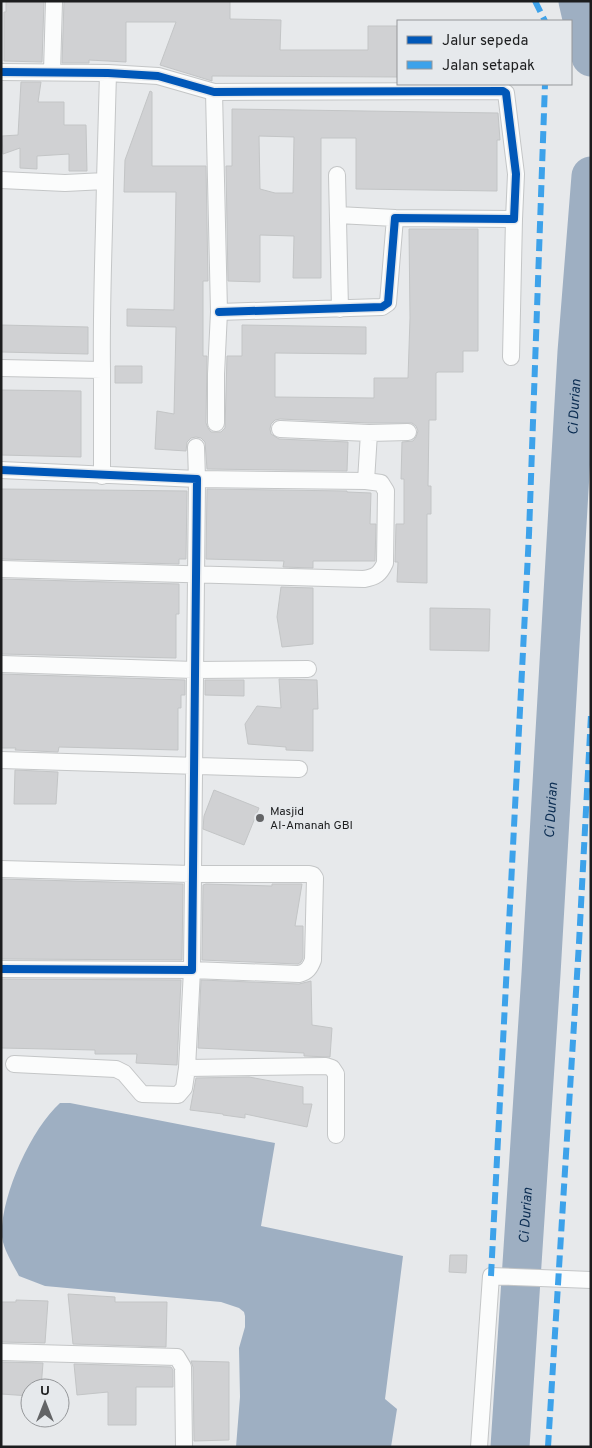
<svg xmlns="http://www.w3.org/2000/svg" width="592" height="1448" font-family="Overpass,sans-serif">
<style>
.water{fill:#9eafc2}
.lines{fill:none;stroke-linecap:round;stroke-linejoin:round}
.river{stroke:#9eafc2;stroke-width:39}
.building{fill:#d0d1d3;stroke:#c3c5c6;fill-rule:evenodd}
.minor-casing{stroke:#c4c6c7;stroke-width:18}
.minor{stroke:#fbfcfc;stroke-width:16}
.quiet{stroke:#3da2ea;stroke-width:6;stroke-dasharray:12 6;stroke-linecap:butt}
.cycleway-casing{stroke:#e6e9ec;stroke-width:11}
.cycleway{stroke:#0057b8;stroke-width:8}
.poi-dot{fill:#636466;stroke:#e6e9ec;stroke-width:2}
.labels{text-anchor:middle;stroke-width:4;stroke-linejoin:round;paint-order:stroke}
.poi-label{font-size:12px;fill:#1c1d1e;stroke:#e6e9ec;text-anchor:start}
.water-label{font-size:14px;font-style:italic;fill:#0a2c51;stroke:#e6e9ec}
</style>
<rect width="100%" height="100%" fill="#e7e9eb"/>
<!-- water -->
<path class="water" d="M60,1103H70L275,1143L261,1226L403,1256L385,1399L397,1409L391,1447H236L240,1397L239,1348L245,1327V1316L244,1312L239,1308L221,1302L45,1286L19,1276C13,1264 4,1251 2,1237C0,1197 31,1129 60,1103Z"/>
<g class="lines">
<!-- river -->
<g class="river">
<path d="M578,1L591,57"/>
<path id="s1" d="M510,1447L541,974L577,352L591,176"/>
</g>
</g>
<!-- building -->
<path class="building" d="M6,1H44L42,62L4,61V12H6Z
M64,1H230V19L281,20L280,50H368V26H398V77L212,76V81L160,65L176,22H126V62L89,60V63H62Z
M21,82H41L38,102H64V125H86L87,171H69V154L37,156V169L20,168V148L3,154L2,136L18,135Z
M150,91L152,92V166H206L208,281H203V356H207L206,423L208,428L211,432H221L225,428L227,356H242V325L366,327V354L275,353V397L374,398V378H408L410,318L409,229H478V351H463V372H438L436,373V420H429L428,486H431V514H427V583L397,582L398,562H395L396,524H404V479H401L402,442L413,441L416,437L418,431L416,426L412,423H369L280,419L275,420L271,424L270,429L271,434L279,439L348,442L347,471L207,469L205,442L201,438L196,437L191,438L187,442L186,451L155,449L157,411L174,414L176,327L127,326V309L174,310L176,192H124L125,160Z
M232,109L498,113L500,140H497V191L356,189V138H321V278H293L294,236L260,235V282L228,281L226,166H232ZM259,136L294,137L293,193H275L260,189Z
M1,325L88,327V354L1,352Z
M115,366H142V383H115Z
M1,390L81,391V457L1,455Z
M1,489L187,491L186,559H179V564L1,559Z
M207,489L347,491V492L371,493L370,524H376L375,561H313V568L283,567L284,561L206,559Z
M1,579L179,584V614H176V658L1,654Z
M281,587L313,588V644L282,647L277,617Z
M430,608L490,609L489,651L430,650Z
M1,674L185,680V695H181V708H178V750L59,747L58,752L15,750L16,748H1Z
M279,679L317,680L318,709H313V751L286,750V747L248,744L245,724L257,706L281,708Z
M205,680H244V696L205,695Z
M15,770L58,772L56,804H14Z
M214,790L259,808L244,845L203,829L204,816Z
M1,879L183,884L182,960L1,959Z
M206,884L272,886V884H302L295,926H303V958L301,962L298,964L202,960L203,885Z
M1,979L181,980L177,1065L136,1063L137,1054H95V1050L1,1048Z
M201,980L299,984L311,981L312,1025L332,1028L330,1057L304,1056V1053L198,1048Z
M249,1077L303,1087V1104H312L307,1127L245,1114V1118L223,1115V1114L190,1110L196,1078Z
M450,1255H467L466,1273L449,1272Z
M68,1294L115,1297V1302H167L166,1347L73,1344Z
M16,1300L48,1301L45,1343L1,1342V1302H16Z
M191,1361L229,1362V1440L194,1441L193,1367Z
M1,1362L43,1363L41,1388H30V1396L1,1394Z
M74,1364L171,1367L173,1370V1387H136V1425H108V1392L77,1395Z"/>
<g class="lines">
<!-- minor casing -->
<g class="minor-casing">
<path id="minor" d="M1,72L108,73L158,76L214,92L503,91L506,93L516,174L514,219L395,218L388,303L382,307L219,312
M52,72L54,1
M214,92L219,312L216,374V423
M337,175L340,309
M1,180L65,183L105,181L108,73
M338,215L395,218
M511,357L514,219
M1,368L102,370V476
M102,370C101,307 104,244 105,181
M280,429L369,433L408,432
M1,470L197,479L192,970L1,969
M366,481L369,433
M1,569L364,579C376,577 380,574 385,563L386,491L381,483L366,481L197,479L196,447
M1,664L195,670L308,669
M1,760L299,769
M1,869L192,874H309L313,875L315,878L313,960C310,968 307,972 299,974L192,970L187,1068L184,1088L178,1095L142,1094L124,1073L116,1069L14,1064
M187,1068L326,1066L332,1068L336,1074V1135
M1,1352L177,1357L183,1367L184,1447
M479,1447L491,1276L591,1280"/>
</g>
<!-- minor -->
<use href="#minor" class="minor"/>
<!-- quiet -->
<path class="quiet" d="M535,1L545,21
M491,1276L529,534L545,84
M548,1447L579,943L591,715"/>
<!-- cycleway casing -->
<g class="cycleway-casing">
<path id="cycleway" d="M1,72L108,73L158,76L214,92L503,91L506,93L516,174L514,219L395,218L388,303L382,307L219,312
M1,470L197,479L192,970L1,969"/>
</g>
<!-- cycleway -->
<use href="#cycleway" class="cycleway"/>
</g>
<!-- markers -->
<circle class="poi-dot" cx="260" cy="818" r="5"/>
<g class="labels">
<!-- poi labels -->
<g class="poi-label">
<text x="270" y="815">Masjid<tspan x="270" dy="14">Al-Amanah GBI</tspan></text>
</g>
<!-- water labels -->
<g class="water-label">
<text dy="5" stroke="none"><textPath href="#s1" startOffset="1042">Ci Durian</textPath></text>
<text dy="5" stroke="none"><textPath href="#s1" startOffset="638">Ci Durian</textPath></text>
<text dy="5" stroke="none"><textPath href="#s1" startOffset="232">Ci Durian</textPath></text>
</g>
</g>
<!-- border -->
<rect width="592" height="1448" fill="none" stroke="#1c1d1e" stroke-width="5"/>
<!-- legend -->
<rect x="397" y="20" width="175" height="65" fill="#e6e9ec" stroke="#95979a"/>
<rect x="407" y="36" width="25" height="8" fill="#0057b8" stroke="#95979a"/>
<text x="442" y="45" font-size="15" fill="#1c1d1e">Jalur sepeda</text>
<rect x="407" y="61" width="25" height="8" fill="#3da2ea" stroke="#95979a"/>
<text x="442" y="70" font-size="15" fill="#1c1d1e">Jalan setapak</text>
<!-- north arrow -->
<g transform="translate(45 1403)"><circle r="24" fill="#e6e9ec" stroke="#95979a"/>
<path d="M0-4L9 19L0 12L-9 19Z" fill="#636466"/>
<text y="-8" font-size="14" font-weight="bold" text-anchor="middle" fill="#1c1d1e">U</text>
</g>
</svg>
